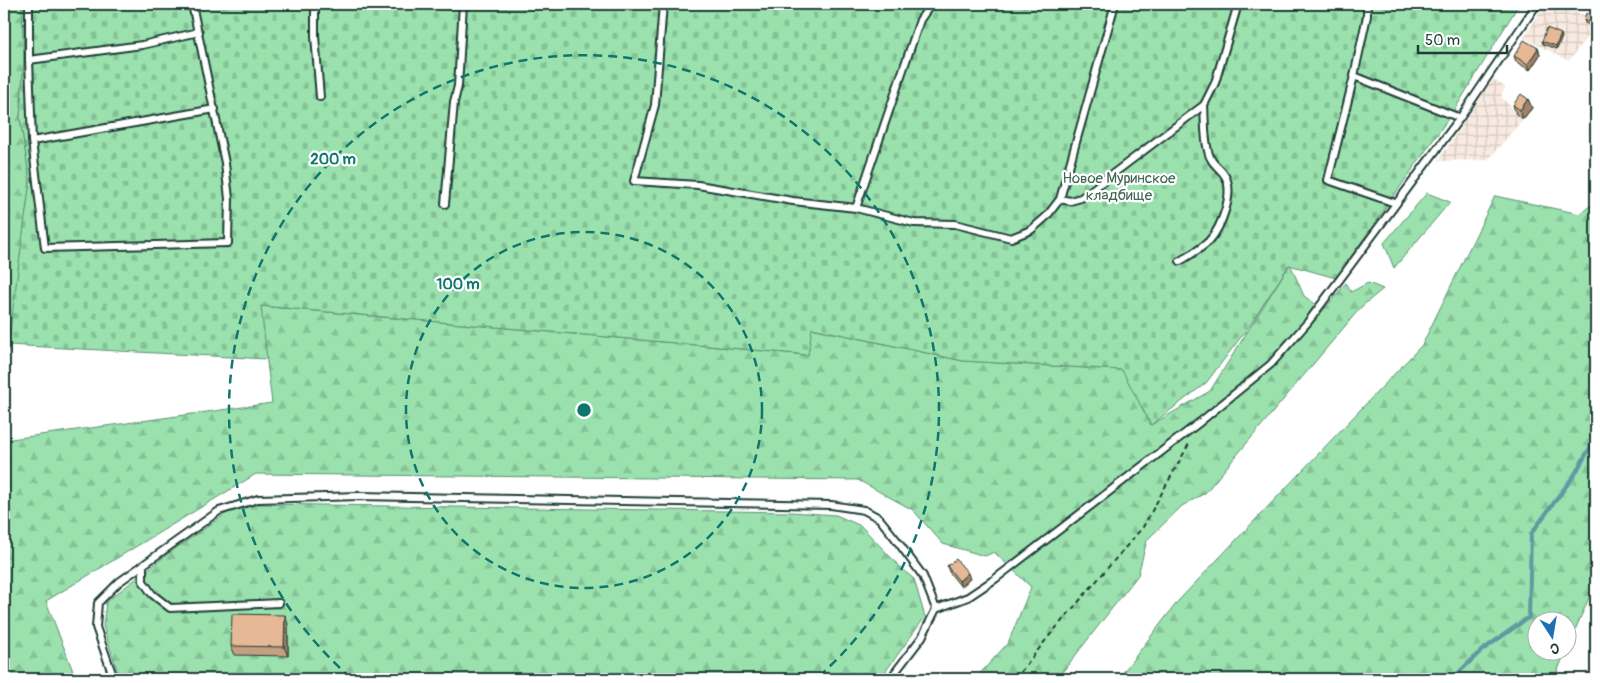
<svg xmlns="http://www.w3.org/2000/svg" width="1600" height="683" font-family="Pangolin,sans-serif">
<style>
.industrial{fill:url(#industrial-grid)}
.forest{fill:url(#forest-firs);stroke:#5c8f71}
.cemetery{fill:url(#cemetery-stones);stroke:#5c8f71}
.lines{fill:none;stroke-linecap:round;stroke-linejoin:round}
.stream{stroke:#6099a2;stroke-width:4}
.service-casing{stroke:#1f3d34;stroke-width:10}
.path{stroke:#1f3d34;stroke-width:2;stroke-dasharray:5 4;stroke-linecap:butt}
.service{stroke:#fff;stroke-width:6}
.wall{fill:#c69e81;stroke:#1f3d34}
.shaded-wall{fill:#a18169;stroke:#1f3d34}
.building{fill:#e6b896;stroke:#1f3d34}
.ring{fill:none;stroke:#0f766e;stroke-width:2.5;stroke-dasharray:9 6}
.labels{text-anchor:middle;stroke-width:4.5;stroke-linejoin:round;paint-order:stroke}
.park-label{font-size:15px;fill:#3e6652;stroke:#fff}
.centre{fill:#0f766e;stroke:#fff;stroke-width:2.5}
.ring-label{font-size:15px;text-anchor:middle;font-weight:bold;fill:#0f766e;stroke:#fff;stroke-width:4.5;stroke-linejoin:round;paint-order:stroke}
</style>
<defs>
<pattern id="industrial-grid" width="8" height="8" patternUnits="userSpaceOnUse" patternTransform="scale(1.25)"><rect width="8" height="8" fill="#f8eae0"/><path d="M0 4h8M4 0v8" fill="none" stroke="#d4cac1"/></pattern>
<pattern id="forest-firs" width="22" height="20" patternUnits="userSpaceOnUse" patternTransform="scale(1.25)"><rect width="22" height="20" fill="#9ae1ae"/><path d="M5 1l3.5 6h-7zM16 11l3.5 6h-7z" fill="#84c296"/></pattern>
<pattern id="cemetery-stones" width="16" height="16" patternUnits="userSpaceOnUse" patternTransform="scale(1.25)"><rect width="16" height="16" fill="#9ae1ae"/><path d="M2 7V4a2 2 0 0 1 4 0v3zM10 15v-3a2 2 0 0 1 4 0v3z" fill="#84c296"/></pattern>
</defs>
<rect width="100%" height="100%" fill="#fff"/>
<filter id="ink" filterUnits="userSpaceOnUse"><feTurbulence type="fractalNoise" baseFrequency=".02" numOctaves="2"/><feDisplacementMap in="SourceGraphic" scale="10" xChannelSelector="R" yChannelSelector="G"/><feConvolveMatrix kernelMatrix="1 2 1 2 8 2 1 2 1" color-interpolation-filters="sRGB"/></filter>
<g filter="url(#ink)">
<!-- industrial -->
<path class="industrial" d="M1545,4H1550L1587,16L1585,23L1595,27L1569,61L1524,38Z
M1493,79L1505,87L1501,97L1523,119L1488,160L1438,161Z"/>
<!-- forest -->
<path class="forest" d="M4,4H22L24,58L20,118L30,181L4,385Z
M1427,193L1450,202L1394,268L1384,243Z
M1495,196L1580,214L1596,201V582L1568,646V620H1538V650L1566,651L1554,679H1118L1179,600L1422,345Z
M1290,264L1304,296L1319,307L1321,313L1346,283L1351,292L1368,283L1383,289L1361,307L1205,493L1182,506L1147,540L1138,575L1057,679H975L1008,643L1031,587L994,552L985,556L943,544L913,510L858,480L256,474L46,601L76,679H4V440L272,403L260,306L808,355L811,328L963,361L1123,370L1151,425L1210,391Z
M257,504L790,512L836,515L861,526L902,569L914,579L925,617L880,679H120L103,626L106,602L169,553L227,513Z"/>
<!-- cemetery -->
<path class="cemetery" d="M22,4H1519L1455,109L1336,278L1289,265L1250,325L1206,383L1151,425L1122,370L963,361L812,328L808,355L261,306L267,359L8,345L30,181L20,118L24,58Z"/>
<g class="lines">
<!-- stream -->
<path class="stream" d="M1452,679L1481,651L1529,617L1531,534L1575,474L1596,437"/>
<!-- service casing -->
<g class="service-casing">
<path id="service" d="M29,4V60L32,141L45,248L228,243L229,199L225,163L192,4
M315,4V36L320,97
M663,4L655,105L634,181L698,185L793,201L856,208L914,223L955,224L1011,238L1031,230L1047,216L1060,199L1115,4
M1367,4V16L1354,76L1328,180L1395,203
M29,60L142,45L199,32
M1354,76L1460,118
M32,141L215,109
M1060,199L1070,201L1081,198L1204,105L1215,83L1238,4
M445,204L454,102L458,86L463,4
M856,208L920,20L931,4
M1180,261C1190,255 1201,249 1209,241C1221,228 1235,193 1225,176C1220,167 1211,165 1208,151C1204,136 1205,120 1204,105
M143,565V581L152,594L170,608L279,603
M936,609L968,597L995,579L1200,422L1271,364L1308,322L1460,118L1537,4
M114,679L96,627L98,603L119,582L219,511L258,499L359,496L831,505L864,510L879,518L895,538L923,576L936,609L922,637L890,679"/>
</g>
<!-- path -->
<path class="path" d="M1015,679L1049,636L1143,527L1190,442"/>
<!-- service -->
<use href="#service" class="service"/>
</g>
<!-- wall -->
<path class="wall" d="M1490,4H1505L1506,6L1492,10Z
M1596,17V23L1595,27L1585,23L1584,20Z
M1562,37L1557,49L1543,44L1542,41Z
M1538,48L1540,55L1530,70L1516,62L1514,56Z
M1528,99L1532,108L1523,119L1516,114L1513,105Z
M947,566L970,579L961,587L949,572Z
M288,624V656L235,655L231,646Z"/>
<!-- shaded-wall -->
<path class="shaded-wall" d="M1596,17V23L1595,27L1594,24Z
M1561,34L1562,37L1557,49L1556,46Z
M1538,48L1540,55L1530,70L1528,64Z
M1528,99L1532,108L1523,119L1520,110Z
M968,573L970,579L961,587L959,581Z
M285,615L288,624V656L284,647Z"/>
<!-- building -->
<path class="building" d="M1490,4H1503L1491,7Z
M1586,13L1596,17L1594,24L1584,20Z
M1547,28L1561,34L1556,46L1542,41Z
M1524,40L1538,48L1528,64L1514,56Z
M1521,94L1528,99L1520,110L1513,105Z
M956,559L968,573L959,581L947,566Z
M232,614L285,615L284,647L231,646Z"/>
</g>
<!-- distance rings -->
<g class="ring">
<circle cx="584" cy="410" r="178"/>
<path d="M351 678A355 355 0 1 1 817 678"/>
</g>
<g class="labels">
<!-- park labels -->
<g class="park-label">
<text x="1119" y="183">Новое Муринское<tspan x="1119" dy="17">кладбище</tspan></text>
</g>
</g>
<circle cx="584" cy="410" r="8" class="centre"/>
<g class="ring-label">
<text x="333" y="164">200 m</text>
<text x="458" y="289">100 m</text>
</g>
<!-- margin -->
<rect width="1600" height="683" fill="none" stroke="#fff" stroke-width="20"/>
<rect x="10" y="10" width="1580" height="663" fill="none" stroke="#1f3d34" stroke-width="2" filter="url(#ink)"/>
<!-- north arrow -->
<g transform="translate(1552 636) rotate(168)"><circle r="24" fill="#ffffff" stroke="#a5b1ae"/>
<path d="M0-4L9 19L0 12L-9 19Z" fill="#1f6fb2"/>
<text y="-8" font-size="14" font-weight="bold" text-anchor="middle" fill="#1f3d34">С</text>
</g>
<!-- scale -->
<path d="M1418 45v8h89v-8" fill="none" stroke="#1f3d34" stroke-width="2.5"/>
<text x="1425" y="45" font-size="15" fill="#1f3d34" stroke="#ffffff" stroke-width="4" paint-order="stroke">50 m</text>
</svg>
